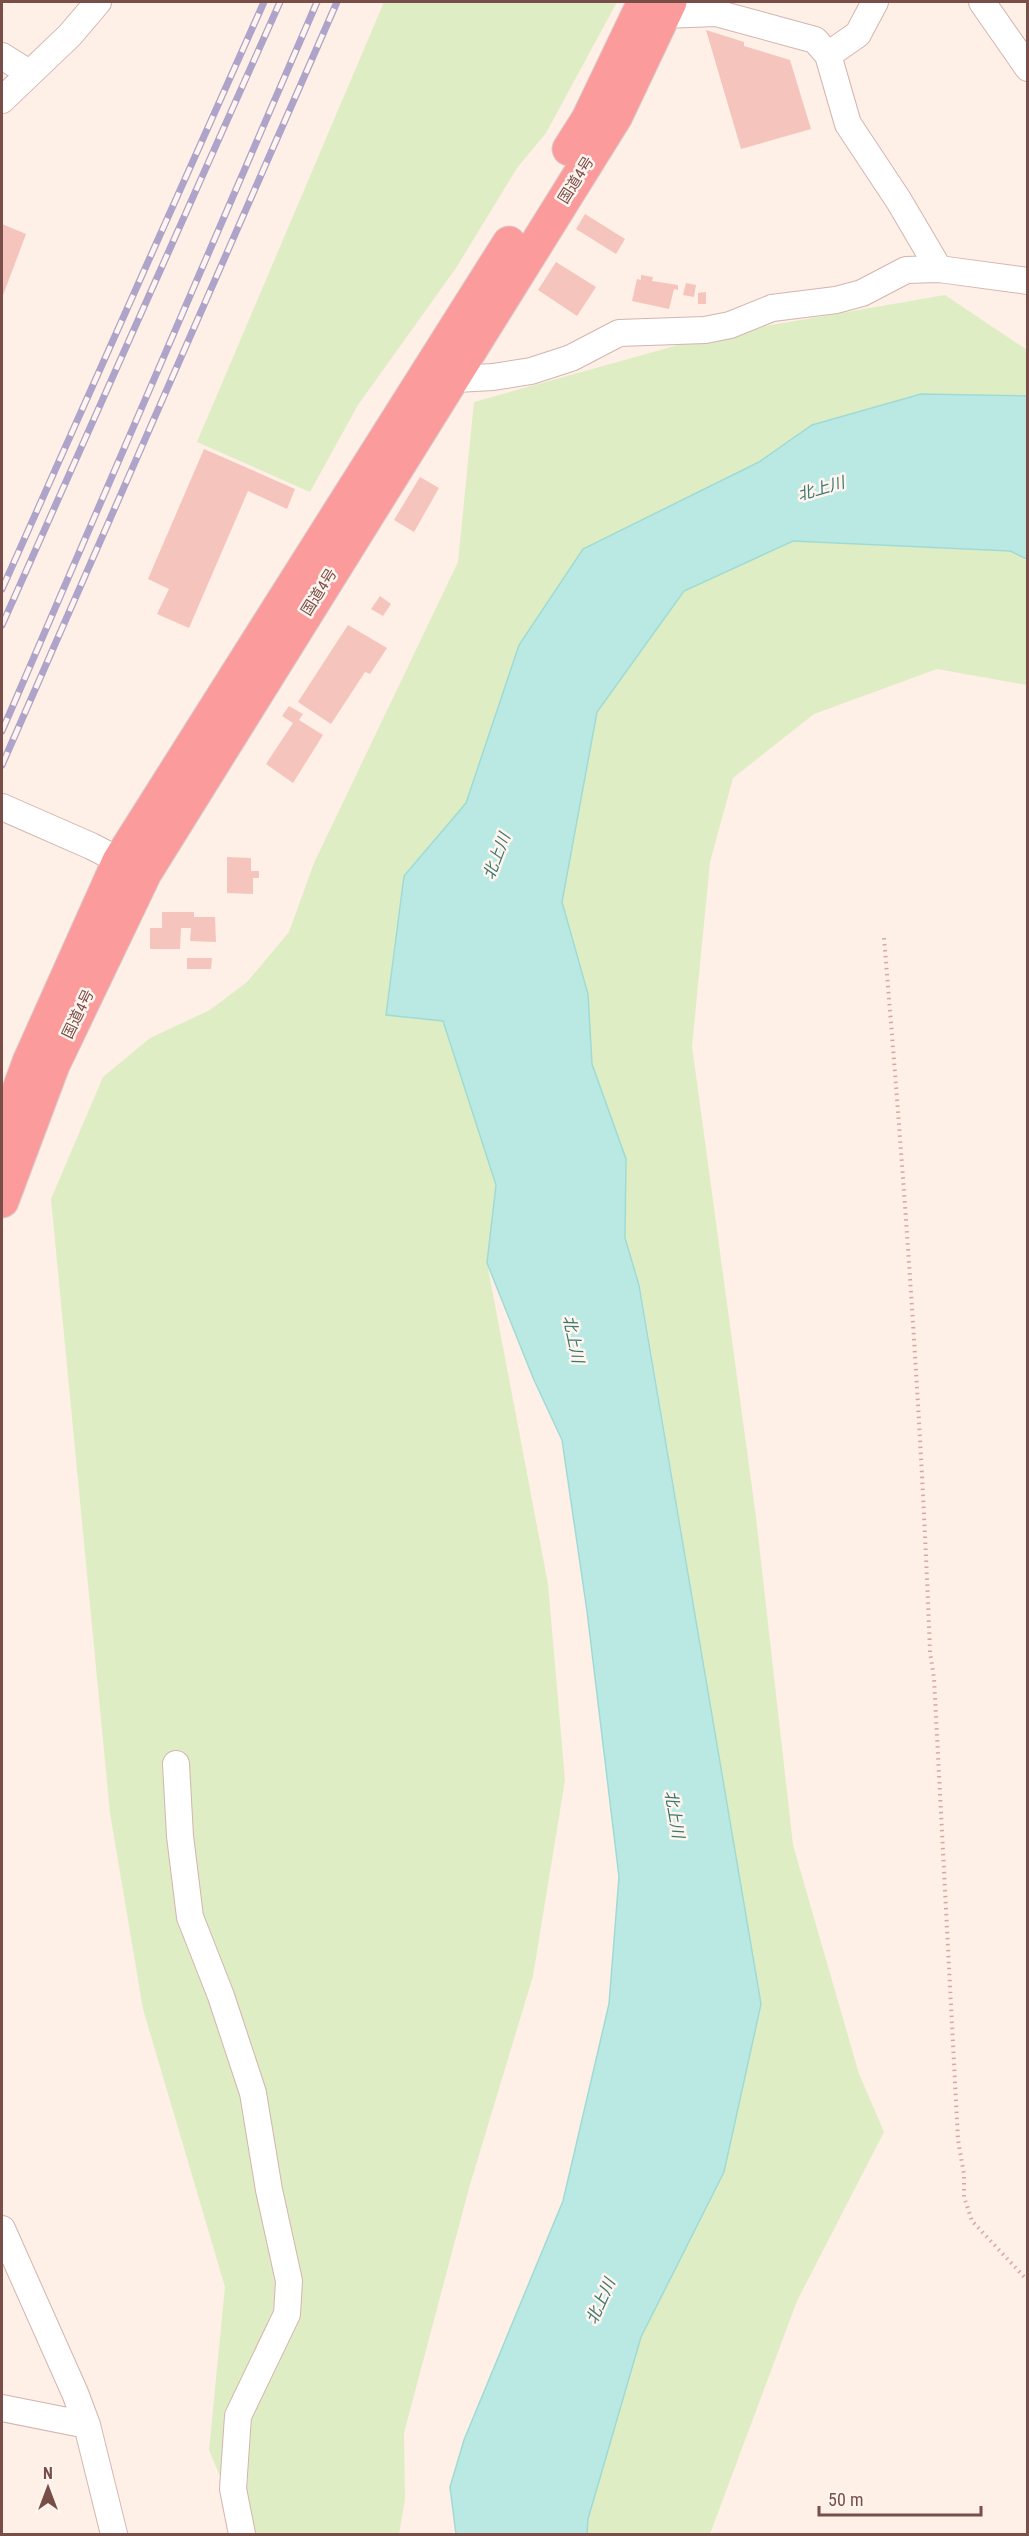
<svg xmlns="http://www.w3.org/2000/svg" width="1029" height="2536" font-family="'Roboto Condensed','Noto Sans JP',sans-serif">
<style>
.green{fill:#dfedc4}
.water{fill:#bae9e4;stroke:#9fdbd5;stroke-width:1.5}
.building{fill:#f5c5bd}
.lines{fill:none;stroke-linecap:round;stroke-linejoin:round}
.minor-casing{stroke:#d3b5ae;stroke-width:28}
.highway-casing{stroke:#d9cdcc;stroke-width:35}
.path{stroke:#daa79f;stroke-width:4;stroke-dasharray:1.5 4.5;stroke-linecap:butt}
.minor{stroke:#fff;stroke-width:26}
.highway{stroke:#fb9b9b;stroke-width:33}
.rail-casing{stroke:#aea4c9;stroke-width:7}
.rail{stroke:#fff4ee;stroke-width:4.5;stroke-dasharray:14;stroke-linecap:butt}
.labels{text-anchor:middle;stroke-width:5;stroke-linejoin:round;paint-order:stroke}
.street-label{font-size:15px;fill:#794e49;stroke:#fff4ee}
.water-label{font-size:16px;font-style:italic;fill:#397872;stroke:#fff4ee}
</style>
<rect width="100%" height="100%" fill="#feefe7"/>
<!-- green -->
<path class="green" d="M384,2H617L546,133L517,168L456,268L358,405L310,492L197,442Z
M945,295L1027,350V396L921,394L812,425L759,462L519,645L466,803L404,876L386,1015L443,1021L496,1185L487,1263L548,1584L565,1780L533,1976L469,2188L404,2433L405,2499L399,2534H244L209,2450L225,2287L143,2009L110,1813L51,1199L103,1077L150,1038L210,1010L247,982L289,932L314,863L458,562L474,402L714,335Z
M793,541L1010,551L1027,559V685L937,669L814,714L733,778L710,862L692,1046L756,1517L793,1845L859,2074L884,2132L797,2301L710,2534H588V2519L641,2337L724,2172L761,2004L640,1285L625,1238L626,1159L592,1064L588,994L562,902L597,712L684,591Z"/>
<!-- water -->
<path class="water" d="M921,394L1027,396V559L1010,551L793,541L684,591L597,712L562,902L588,994L592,1064L626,1159L625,1238L639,1285L761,2004L724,2172L641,2337L588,2519L587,2534H456L450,2487L464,2440L563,2201L609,2004L619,1877L587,1611L562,1440L534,1380L487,1263L496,1185L443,1021L386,1015L404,876L466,803L519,645L583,549L759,462L812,425Z"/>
<!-- building -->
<path class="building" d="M706,30L744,42V46L790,60L811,129L741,149Z
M585,214L625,239L616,254L576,229Z
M2,224L26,234L2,298Z
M556,262L596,287L577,316L538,290Z
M641,275L653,277L652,281L678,285V290L674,289L669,309L632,301L637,279L641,280Z
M686,283L696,285L694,297L683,295Z
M706,292V304H698V293Z
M204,449L295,489L287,509L248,491L189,628L157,614L169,589L148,579Z
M420,477L439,488L414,532L394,520Z
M380,596L391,604L383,616L371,609Z
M348,625L387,648L370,674L365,672L331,724L298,702Z
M289,706L303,714L299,720L323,735L293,783L266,764L293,723L282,716Z
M227,857L251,858V871H259V878H253V894L227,893Z
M162,912H194V917H215L216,942L190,941L191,928H181L180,949H150V928H162Z
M187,958H212L211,969H187Z"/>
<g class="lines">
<!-- minor casing -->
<g class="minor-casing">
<path id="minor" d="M982,2L1028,68
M649,12L663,15L716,13L815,40L828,55L848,124L899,201L939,269L1028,281
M828,55L858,34L875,2
M2,56L29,73
M2,100L70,35L98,2
M437,380L493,377L531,371L571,358L619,333L705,330L730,325L772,308L836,300L862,293L906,270L939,269
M2,807L91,846L134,868
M176,1764L180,1836L190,1917L221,1996L253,2093L269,2190L289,2281L287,2314L238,2416L233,2489L242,2534
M2,2229L75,2393L87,2425L114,2534
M2,2408L87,2425"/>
</g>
<!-- highway casing -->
<g class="highway-casing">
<path id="highway" d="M569,149L588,119L644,2
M2,1136L29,1062L119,861L509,243
M2,1201L53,1065L145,873L616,116L670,2"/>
</g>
<!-- path -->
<path class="path" d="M884,938C904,1176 921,1413 930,1652L934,1678L958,2140L964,2174V2197L972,2221L1028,2281"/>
<!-- minor -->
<use href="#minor" class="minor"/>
<!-- highway -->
<use href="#highway" class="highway"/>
<!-- rail casing -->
<g class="rail-casing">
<path id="rail" d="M2,589L264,2
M2,625L280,2
M2,731L317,2
M2,765L337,2"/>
</g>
<!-- rail -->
<use href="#rail" class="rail"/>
</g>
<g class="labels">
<!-- street labels -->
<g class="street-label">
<text transform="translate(576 180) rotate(-58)" y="5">国道4号</text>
<text transform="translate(319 592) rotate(-58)" y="5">国道4号</text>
<text transform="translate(78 1014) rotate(-64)" y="5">国道4号</text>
</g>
<!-- water labels -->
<g class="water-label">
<text transform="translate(821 488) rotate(-16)" y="6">北上川</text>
<text transform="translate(496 856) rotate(-69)" y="6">北上川</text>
<text transform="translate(574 1339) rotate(78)" y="6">北上川</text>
<text transform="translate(675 1814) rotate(80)" y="6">北上川</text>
<text transform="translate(600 2301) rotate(-66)" y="6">北上川</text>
</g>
</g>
<!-- border -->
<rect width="1029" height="2536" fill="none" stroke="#794e49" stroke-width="6"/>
<!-- north arrow -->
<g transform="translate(48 2488)" stroke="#fff4ee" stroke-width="4.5" paint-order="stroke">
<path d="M0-4.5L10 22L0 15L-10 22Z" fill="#794e49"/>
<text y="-9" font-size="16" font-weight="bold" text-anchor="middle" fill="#794e49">N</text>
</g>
<!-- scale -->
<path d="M819 2506v9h162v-9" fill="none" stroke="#794e49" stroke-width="3"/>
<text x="828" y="2506" font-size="18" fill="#794e49" stroke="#fff4ee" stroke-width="4.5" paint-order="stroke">50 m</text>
</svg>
